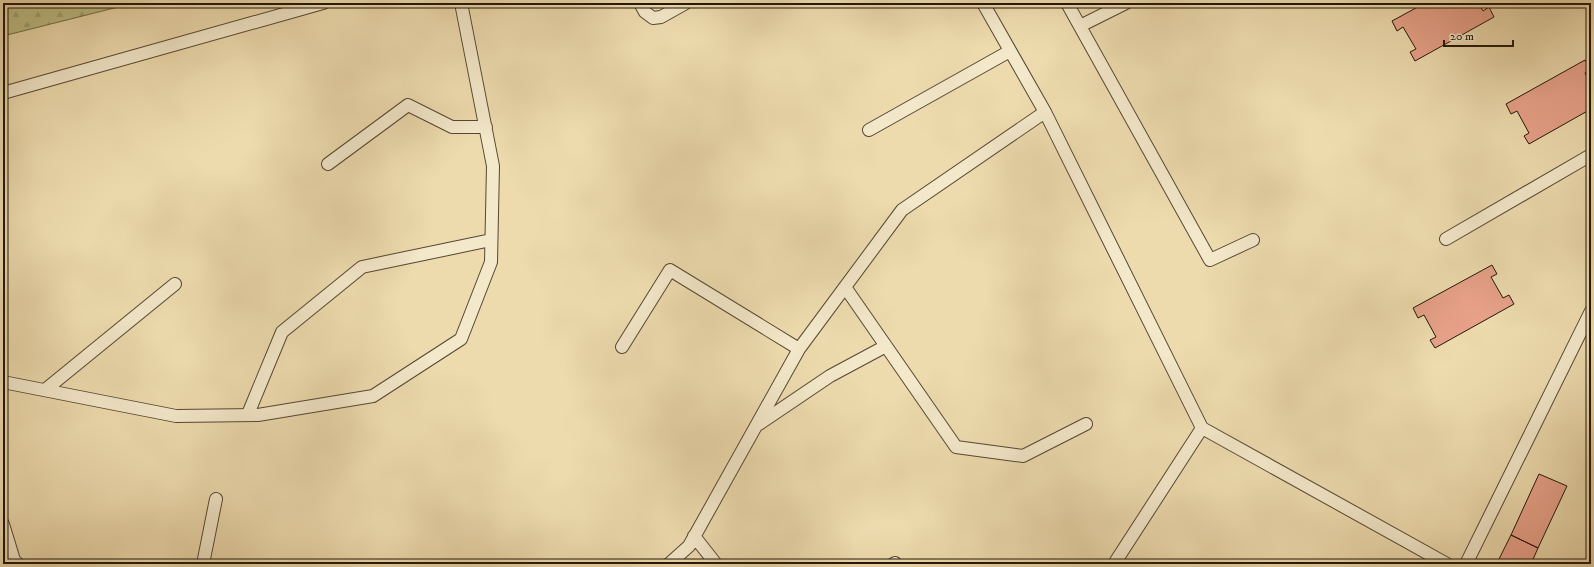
<svg xmlns="http://www.w3.org/2000/svg" width="1594" height="567" font-family="'IM FELL DW Pica',serif">
<style>
.forest{fill:url(#forest-firs);stroke:#706a48}
.building{fill:#e8a28a;stroke:#221609}
.lines{fill:none;stroke-linecap:round;stroke-linejoin:round}
.service-casing{stroke:#554732;stroke-width:14}
.service{stroke:#f3e8ca;stroke-width:12}
</style>
<defs>
<pattern id="forest-firs" width="22" height="20" patternUnits="userSpaceOnUse"><rect width="22" height="20" fill="#bebe86"/><path d="M5 1l3.5 6h-7zM16 11l3.5 6h-7z" fill="#a3a372"/></pattern>
</defs>
<rect width="100%" height="100%" fill="#eddbae"/>
<filter id="stains"><feTurbulence type="fractalNoise" baseFrequency=".005" numOctaves="4"/><feColorMatrix values="0 0 0 0 .2 0 0 0 0 .09 0 0 0 0 .02 0 0 0 .5 -.17"/></filter>
<radialGradient id="worn" r=".72"><stop offset=".6" stop-color="#630" stop-opacity="0"/><stop offset="1" stop-color="#630" stop-opacity=".3"/></radialGradient>
<!-- forest -->
<path class="forest" d="M3,3H134L3,36Z"/>
<!-- building -->
<path class="building" d="M1425,3H1478L1483,11L1489,7L1494,17L1415,61L1410,52L1416,49L1403,27L1397,31L1392,21Z
M1585,60L1590,69L1585,73L1591,84V109L1529,144L1524,136L1529,133L1517,111L1511,114L1506,104Z
M1492,265L1497,274L1491,277L1503,298L1509,295L1514,304L1435,348L1430,340L1436,337L1424,315L1418,318L1413,308Z
M1539,474L1567,486L1538,548L1511,535Z
M1511,535L1538,548L1531,564L1497,563Z"/>
<g class="lines">
<!-- service casing -->
<g class="service-casing">
<path id="service" d="M640,3L645,12L653,18L661,17L686,3
M983,3L1045,112L1202,428L1447,564
M1067,3L1210,260L1253,240
M1080,26L1126,3
M3,93L323,3
M869,130L1010,51
M328,164L408,105L452,127H486
M1446,239L1591,155
M845,287L956,447L1023,456L1086,424
M622,347L670,270L799,349
M3,382L176,416L258,415L373,396L461,339L491,262L493,166L461,3
M45,390L175,284
M248,414L282,332L362,267L491,240
M759,424L830,376L886,346
M3,524L14,560L18,564
M694,536L716,564
M203,564L216,499
M669,564L689,546L799,349L902,210L1045,112
M893,564L895,563
M1114,564L1202,428
M1466,564L1591,311"/>
</g>
<!-- service -->
<use href="#service" class="service"/>
</g>
<!-- margin -->
<rect width="1594" height="567" fill="none" stroke="#eddbae" stroke-width="16"/>
<rect x="4" y="4" width="1586" height="559" fill="none" stroke="#221609" stroke-width="2"/>
<rect x="8" y="8" width="1578" height="551" fill="none" stroke="#221609"/>
<!-- scale -->
<path d="M1444 40v6h69v-6" fill="none" stroke="#221609" stroke-width="2"/>
<text x="1450" y="40" font-size="12" fill="#221609" stroke="#f3e8ca" stroke-width="3" paint-order="stroke">20 m</text>
<rect width="100%" height="100%" filter="url(#stains)"/>
<rect width="100%" height="100%" fill="url(#worn)"/>
</svg>
